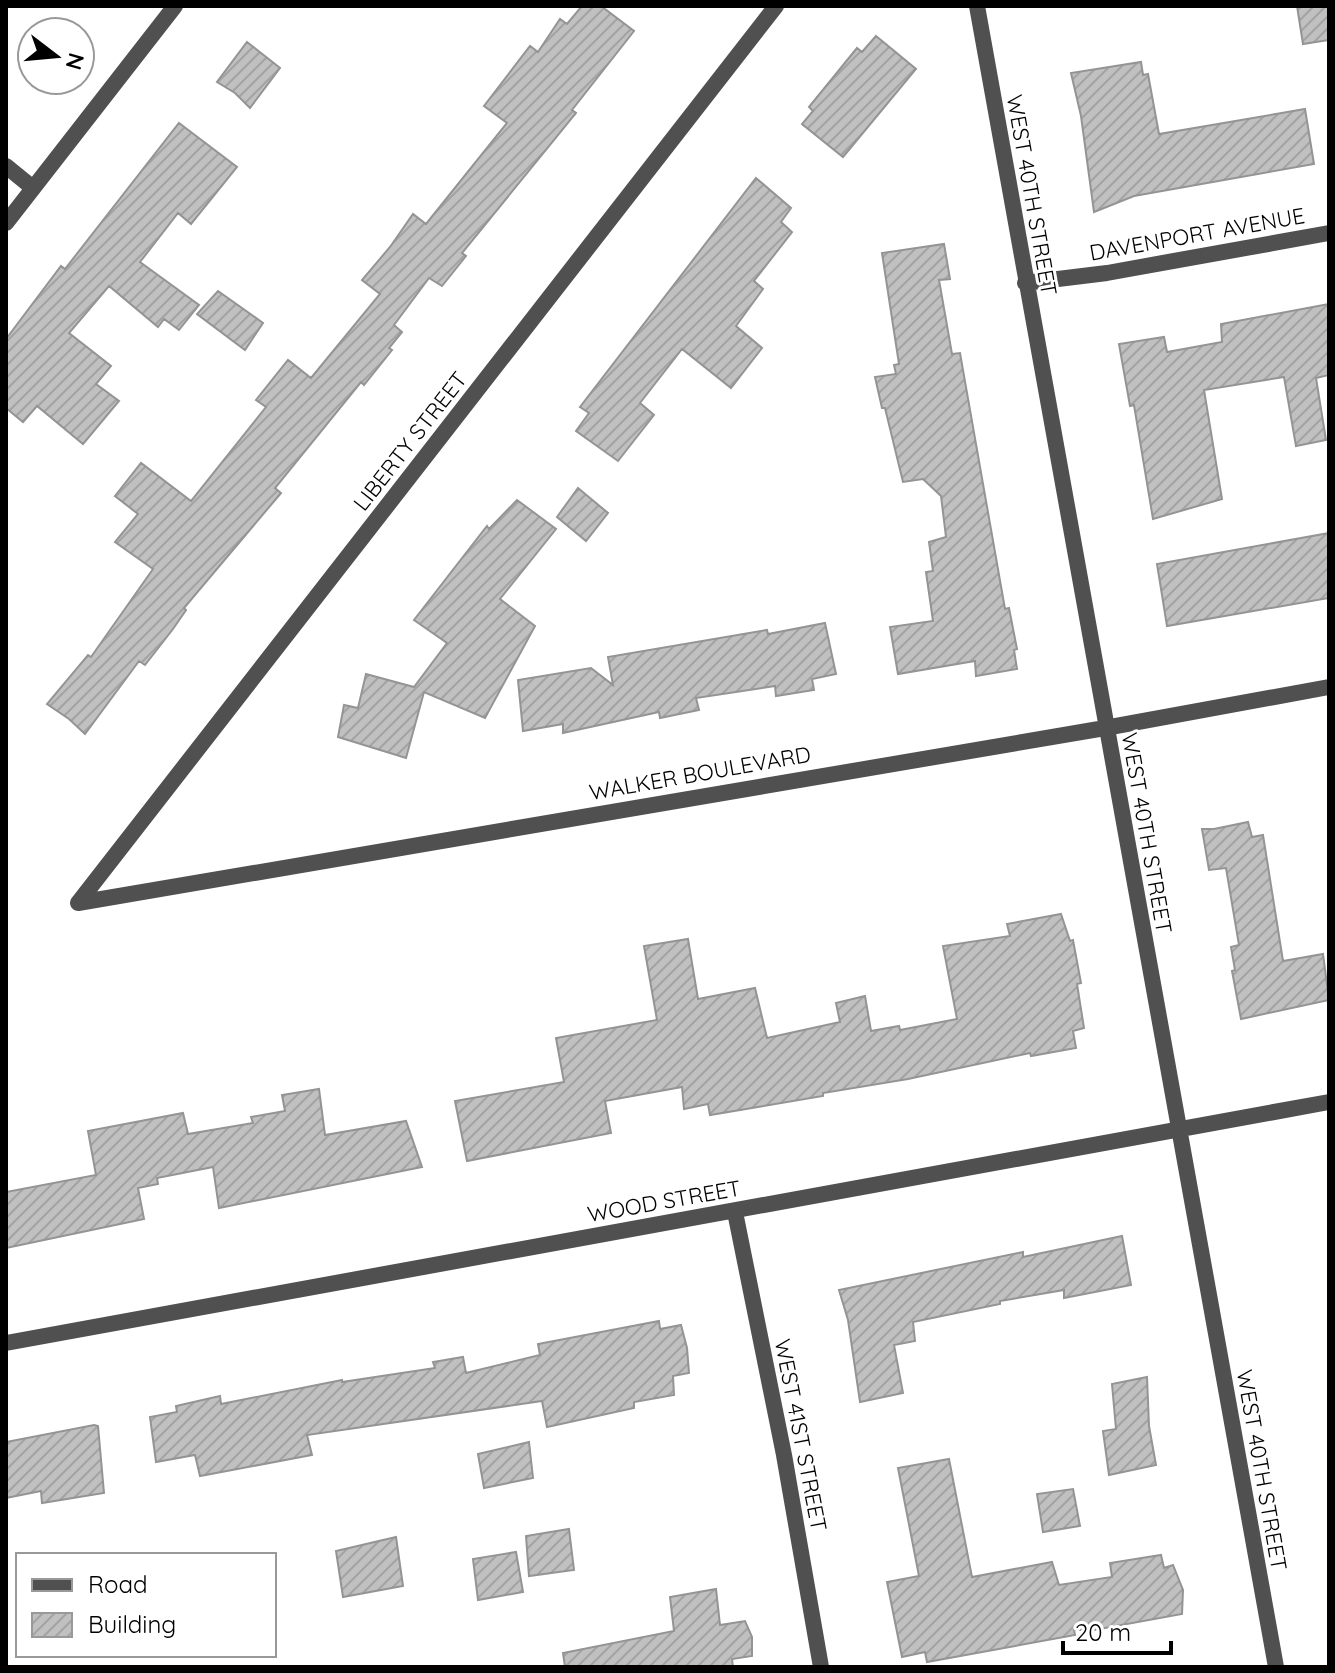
<svg xmlns="http://www.w3.org/2000/svg" width="1335" height="1673" font-family="Quicksand,sans-serif">
<style>
.building{fill:url(#building-hatch);stroke:#949494;stroke-width:2}
.lines{fill:none;stroke-linecap:round;stroke-linejoin:round}
.street{stroke:#505050;stroke-width:16}
.labels{text-anchor:middle;stroke-width:6;stroke-linejoin:round;paint-order:stroke}
.street-label{font-size:22px;fill:#000;stroke:#fff}
</style>
<defs>
<pattern id="building-hatch" width="6" height="6" patternUnits="userSpaceOnUse" patternTransform="scale(2)"><rect width="6" height="6" fill="#c0c0c0"/><path d="M-1 1l2-2M0 6l6-6M5 7l2-2" fill="none" stroke="#a3a3a3"/></pattern>
</defs>
<rect width="100%" height="100%" fill="#fff"/>
<!-- building -->
<path class="building" d="M582,6H601L634,31L572,110L576,113L462,253L466,256L442,286L429,278L394,325L402,332L389,348L392,350L364,385L361,382L275,488L281,493L184,608L186,610L173,629L145,665L139,661L85,734L69,719L47,704L88,655L91,657L153,569L115,542L138,514L115,496L141,463L191,501L266,407L256,400L288,360L311,378L380,294L362,280L390,247L413,214L426,224L507,123L484,106L530,46L538,52L560,19L567,24Z
M1297,6H1329V40L1303,44Z
M876,36L916,69L843,157L802,124L813,111L809,107L857,48L862,52Z
M247,42L280,68L250,108L235,93L217,82Z
M1141,62L1143,75L1148,74L1159,134L1305,109L1314,164L1134,196L1094,212L1081,116L1071,73Z
M179,123L237,167L191,224L178,213L140,262L199,305L179,330L164,319L158,327L109,286L69,333L111,366L96,384L119,401L83,444L37,406L23,422L6,408V339L61,266L65,269Z
M756,178L791,208L781,222L792,232L754,281L763,289L736,326L762,348L731,388L682,349L640,403L654,415L618,461L576,431L589,413L580,407Z
M944,244L950,279L939,280L952,354L960,353L1005,609L1009,608L1017,649L1014,650L1017,669L976,676L975,661L898,674L890,627L933,621L926,572L933,571L929,542L946,537L941,496L923,479L903,482L885,408H882L875,377L896,374L894,365L899,364L882,253Z
M218,291L263,323L245,350L197,314Z
M1329,304V375L1316,378L1326,440L1296,446L1284,377L1204,390L1222,499L1153,519L1134,405L1130,406L1119,344L1164,337L1167,352L1222,342L1221,324Z
M578,488L608,513L586,541L557,517Z
M517,500L556,529L500,599L535,626L485,718L424,692L406,758L338,737L344,705L358,708L366,674L414,687L447,643L414,620L487,526L489,529Z
M1329,533V598L1167,626L1157,564Z
M825,623L836,674L812,679L814,690L776,696L775,686L696,698L699,710L660,718L659,712L563,733V724L523,731L518,680L591,668L613,685L608,657L767,630L768,634Z
M1248,822L1252,837L1263,835L1283,961L1323,954L1329,1000L1241,1019L1232,971L1235,970L1231,947L1239,945L1226,868L1209,870L1202,829H1214Z
M1061,914L1070,941L1073,940L1081,983L1077,984L1084,1028L1073,1031L1076,1048L1031,1056L1030,1053L908,1079L823,1093V1096L710,1115L708,1104L684,1109L682,1087L605,1101L611,1133L467,1161L455,1101L564,1082L556,1038L657,1020L644,946L688,939L698,999L755,988L767,1038L840,1022L836,1003L865,996L871,1031L899,1026L900,1030L957,1019L943,946L1010,936L1007,924Z
M319,1089L325,1135L406,1121L422,1167L219,1208L213,1167L157,1178L158,1184L138,1188L144,1219L6,1248V1192L96,1175L88,1131L183,1113L188,1134L253,1123L251,1117L285,1111L282,1095Z
M1122,1236L1131,1285L1064,1298V1290L1000,1301V1304L913,1322L915,1341L894,1345L903,1393L860,1402L848,1320L839,1290L1023,1252V1257Z
M659,1321L660,1329L681,1325L687,1348L689,1373L673,1376L674,1395L634,1402V1408L547,1427L542,1401L307,1435L312,1455L200,1476L195,1455L156,1462L150,1417L177,1412L176,1406L220,1396L221,1404L342,1380V1382L435,1368L433,1362L463,1357L466,1373L540,1355L538,1344Z
M1147,1377L1149,1426L1156,1465L1109,1475L1103,1431L1116,1429L1112,1384Z
M94,1425L98,1426L104,1493L42,1503L41,1491L6,1498V1442Z
M529,1442L533,1478L484,1488L478,1454Z
M949,1459L972,1577L1052,1562L1059,1585L1112,1577L1110,1563L1161,1555L1164,1568L1173,1565L1183,1590L1182,1614L1094,1630H1074L1075,1635L927,1662L925,1652L902,1657L887,1582L919,1576L898,1468Z
M1073,1489L1080,1526L1043,1532L1037,1494Z
M569,1529L574,1570L529,1576L526,1536Z
M396,1537L403,1586L343,1597L336,1551Z
M516,1552L523,1592L478,1600L473,1559Z
M716,1589L720,1625L745,1621L752,1637V1656L732,1659L733,1667H565L563,1653L674,1631L670,1597Z"/>
<g class="lines">
<!-- street -->
<path class="street" d="M977,6L1276,1667
M6,166L33,188
M6,223L175,6
M1025,283L1107,273L1329,233
M78,903L1105,728L1329,687
M78,903L776,6
M735,1212L784,1455L821,1667
M6,1343L1329,1102"/>
</g>
<g class="labels">
<!-- street labels -->
<g class="street-label">
<text transform="translate(1032 195) rotate(80)" y="8">WEST 40TH STREET</text>
<text transform="translate(1197 234) rotate(-10)" y="8">DAVENPORT AVENUE</text>
<text transform="translate(410 441) rotate(-52)" y="8">LIBERTY STREET</text>
<text transform="translate(700 773) rotate(-10)" y="8">WALKER BOULEVARD</text>
<text transform="translate(1147 833) rotate(80)" y="8">WEST 40TH STREET</text>
<text transform="translate(664 1201) rotate(-10)" y="8">WOOD STREET</text>
<text transform="translate(801 1435) rotate(79)" y="8">WEST 41ST STREET</text>
<text transform="translate(1262 1470) rotate(80)" y="8">WEST 40TH STREET</text>
</g>
</g>
<!-- border -->
<rect width="1335" height="1673" fill="none" stroke="#000000" stroke-width="16"/>
<!-- legend -->
<rect x="16" y="1553" width="260" height="104" fill="#ffffff" stroke="#999999" stroke-width="2"/>
<rect x="32" y="1579" width="40" height="12" fill="#505050" stroke="#999999" stroke-width="2"/>
<text x="88" y="1593" font-size="24" fill="#000000">Road</text>
<rect x="32" y="1613" width="40" height="24" fill="url(#building-hatch)" stroke="#999999" stroke-width="2"/>
<text x="88" y="1633" font-size="24" fill="#000000">Building</text>
<!-- north arrow -->
<g transform="translate(56 56) rotate(106)"><circle r="38" fill="#ffffff" stroke="#999999" stroke-width="2"/>
<path d="M0-6L14 30L0 20L-14 30Z" fill="#000000"/>
<text y="-12" font-size="22" font-weight="bold" text-anchor="middle" fill="#000000">N</text>
</g>
<!-- scale -->
<path d="M1063 1641v12h108v-12" fill="none" stroke="#000000" stroke-width="4"/>
<text x="1075" y="1641" font-size="24" fill="#000000" stroke="#ffffff" stroke-width="6" paint-order="stroke">20 m</text>
</svg>
